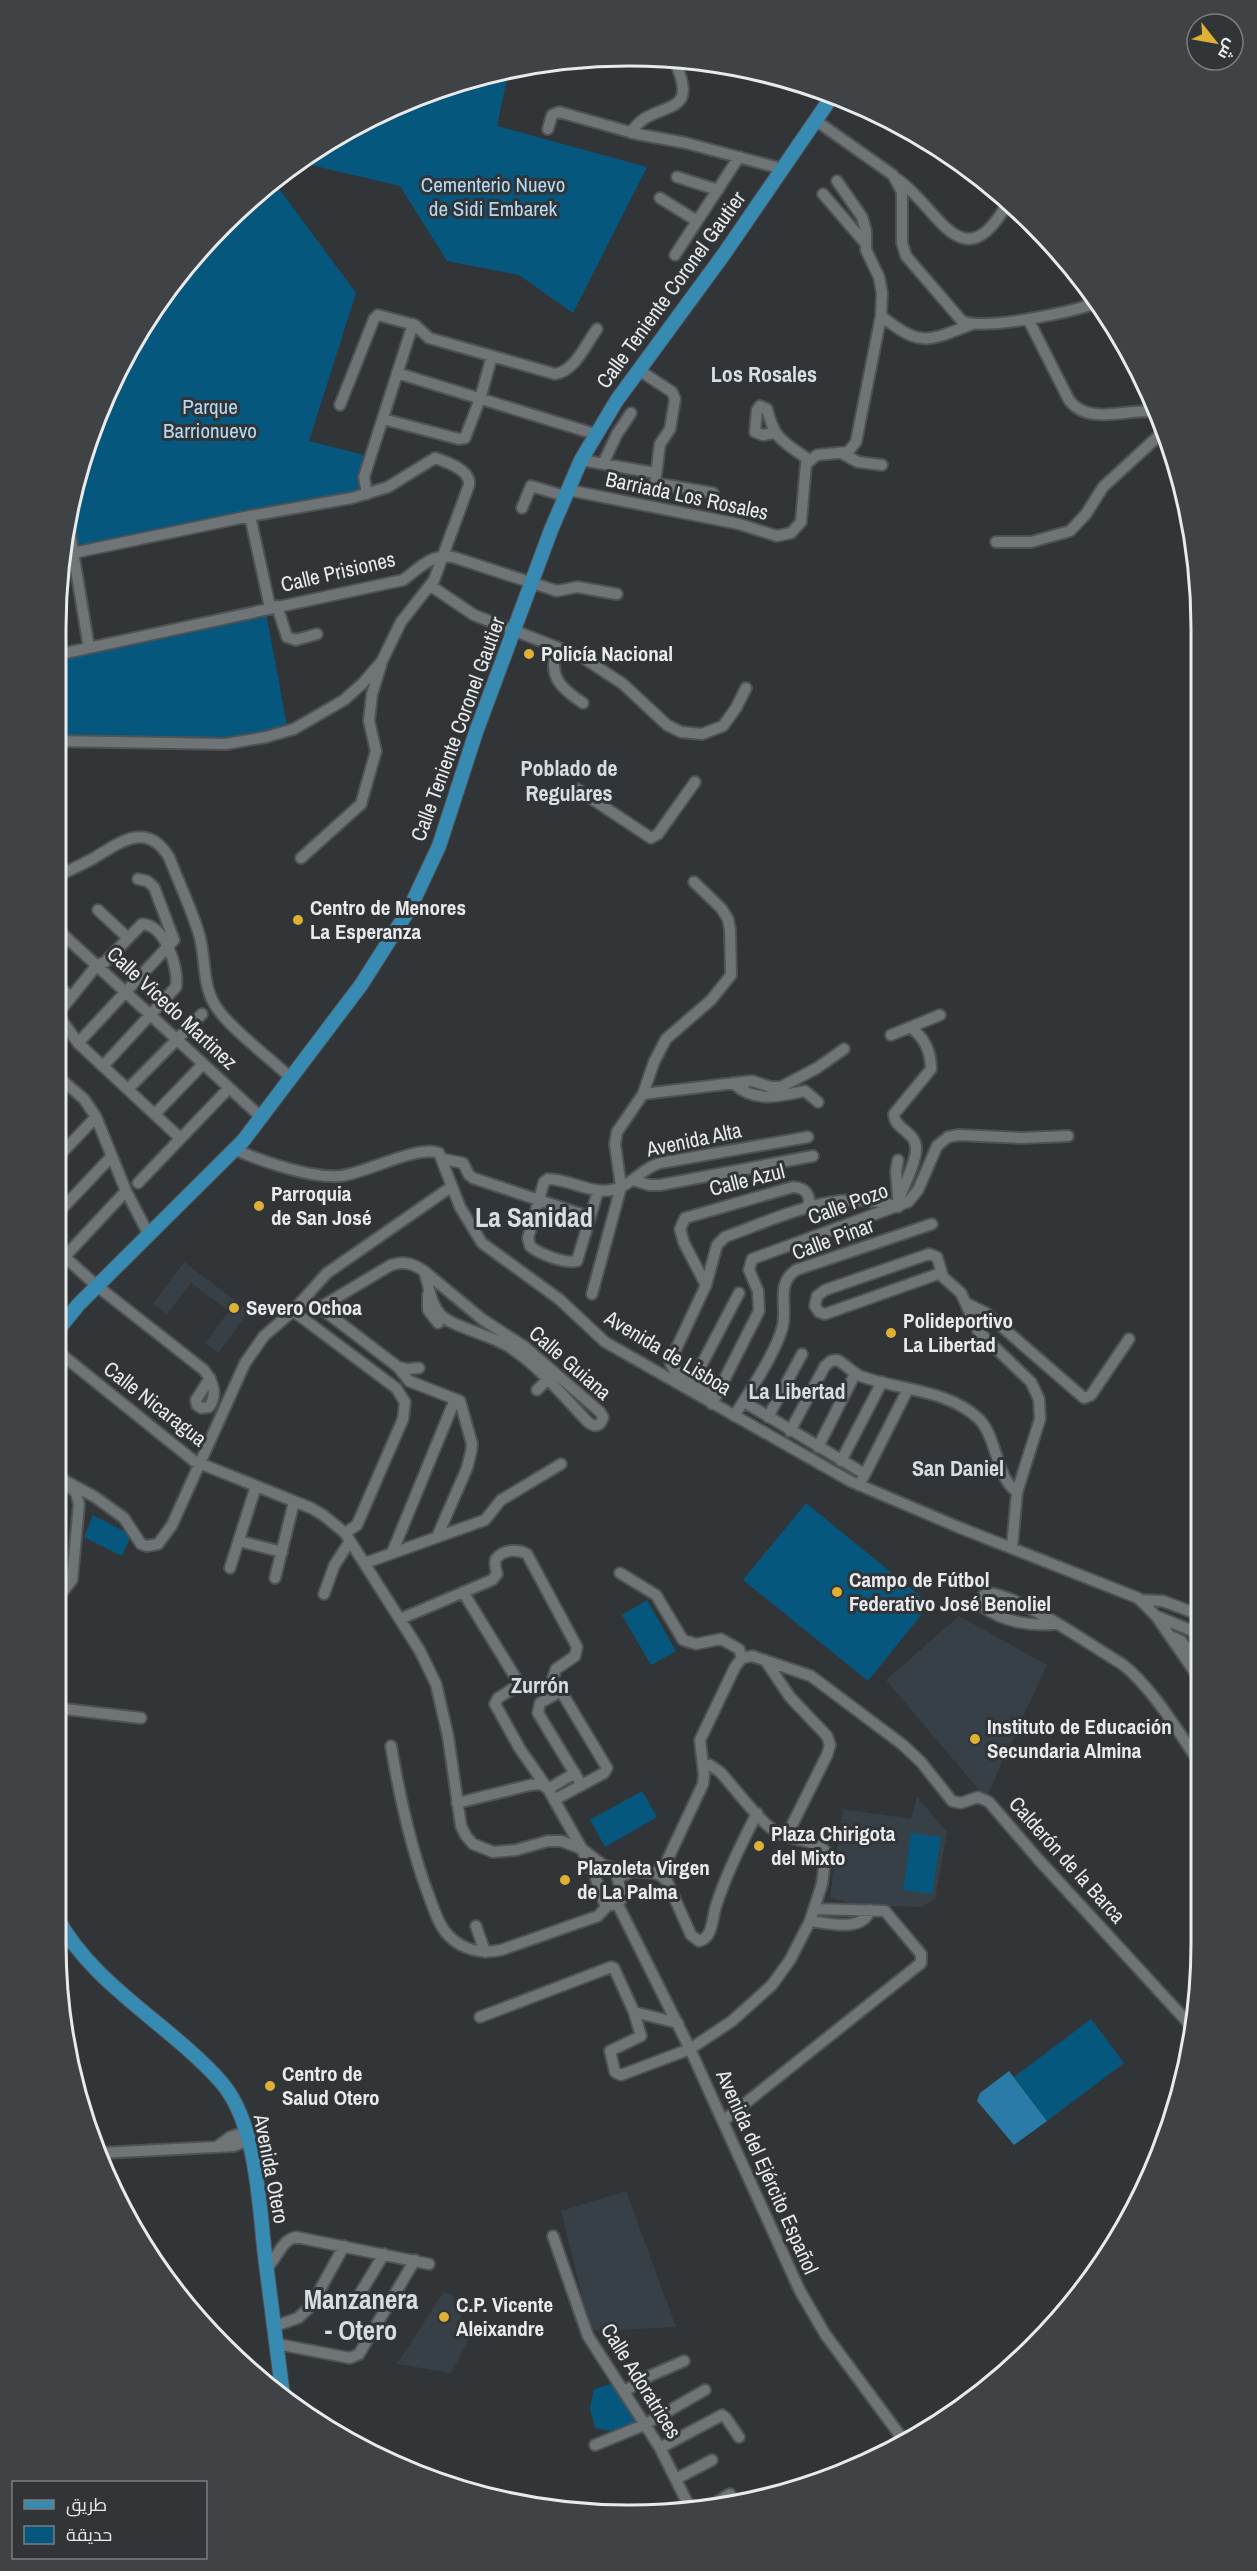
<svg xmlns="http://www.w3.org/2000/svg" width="1257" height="2571" font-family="'Archivo Narrow',Cairo,sans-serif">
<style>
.built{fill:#374047}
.green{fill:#05577e}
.water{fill:#2b7ba8}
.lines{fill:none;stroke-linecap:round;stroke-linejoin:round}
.minor-casing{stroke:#4f5254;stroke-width:14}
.major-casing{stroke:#4f5254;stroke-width:16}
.minor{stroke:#6f7477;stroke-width:10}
.major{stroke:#378bb2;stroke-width:14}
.poi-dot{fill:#deb133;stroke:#313538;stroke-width:2}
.labels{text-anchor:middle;stroke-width:6;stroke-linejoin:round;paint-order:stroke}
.park-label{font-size:21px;fill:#b5daf4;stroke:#313538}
.street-label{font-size:21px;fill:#e8eaec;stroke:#313538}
.poi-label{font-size:21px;font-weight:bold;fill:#e8eaec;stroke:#313538;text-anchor:start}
.neighbourhood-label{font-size:22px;font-weight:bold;fill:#d8dde1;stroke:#313538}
.district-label{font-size:27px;font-weight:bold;fill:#d8dde1;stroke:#313538}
.rim{fill:none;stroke:#e8eaec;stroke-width:3}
</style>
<rect width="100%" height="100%" fill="#313538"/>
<!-- built -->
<path class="built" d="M184,1262L249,1311L218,1353L205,1343L229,1311L191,1283L167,1314L153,1304Z
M959,1616L1047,1665L986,1798L886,1680Z
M917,1797L947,1832L935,1899L922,1907L858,1905L830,1898L843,1809L911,1819Z
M626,2191L676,2327L598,2331L590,2328L561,2211Z
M443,2293L453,2295L469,2339L451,2373L397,2364Z"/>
<!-- green -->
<path class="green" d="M509,69L497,126L647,167L573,313L519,275L447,261L400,186L298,162L310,152L410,99Z
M274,182L356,293L309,441L364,455L360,473L367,492L69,550L67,516L99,409L152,310L224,223Z
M264,602L288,731L264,739L56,745V653L256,609Z
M806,1503L930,1604L868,1681L743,1580Z
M93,1515L131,1535L122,1556L84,1537Z
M647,1600L676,1651L651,1665L622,1615Z
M642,1791L657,1817L605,1847L590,1820Z
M911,1833L941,1837L932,1894L903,1890Z
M1091,2019L1124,2063L1047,2121L1014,2077Z
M612,2384L636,2423L610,2431L595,2428L590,2408L594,2389Z"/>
<!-- water -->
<path class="water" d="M1009,2071L1047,2121L1014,2145L977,2101L980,2093Z"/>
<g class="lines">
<!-- minor casing -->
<g class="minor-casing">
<path id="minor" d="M815,120L893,175L902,192V243L906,256L962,321C986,331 1070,312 1097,303
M548,129L552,115L559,112L637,134L686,143L783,169
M631,133C651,97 704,123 674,60
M677,177L718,190
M897,179C937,205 962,284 1007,204
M823,194L866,244
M660,198L697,221
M675,255L739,157
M881,316C921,347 927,342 972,324
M1028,319L1069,400C1089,427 1130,407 1158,412
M639,370L672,392L675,399L670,429L660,444L655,483L713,493
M397,373L595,434
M340,405L374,319L378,315L415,325L429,338L555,374C575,371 586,344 597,329
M383,419L459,439L465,438L480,399L492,356
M774,433L763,435L755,432L757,410L760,406L767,409C775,441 783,441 809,460
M843,454L858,462L882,465
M581,460L655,473
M603,464L617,434L631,413
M568,490L739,524L777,536L791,533L801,522L806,464L817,455L848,452L856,442L881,316L882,293L879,277L866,250V231L862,217L837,181
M367,494L364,477L413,324
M522,508L531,486L565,496
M67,515L89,648
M250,516L270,607
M996,542H1031L1070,531L1086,514L1103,487L1164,431
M431,586L474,615L582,657L623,684L667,725L681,732L702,734L723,726L736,708L746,688
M277,606L287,637L296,640L317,634
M557,647C548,676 559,687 583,703
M56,655L403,580C420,568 430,554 453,557L557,591L577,587L617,594
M56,741L226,744L266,737L294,729L344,700L363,683L382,661L401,622L434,580L469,485C471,470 447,462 435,458L388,487L352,498L250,516L73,553
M577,789L651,838L658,834L695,782
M301,858L361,804L376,751L369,721L372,694L381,665
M56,876C69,871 81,865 94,858C120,842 147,821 169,857C179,883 191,908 199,934C206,957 202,985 215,1005C227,1026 272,1060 291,1078
M98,910L128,938
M56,928L262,1118
M56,984L71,997
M56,1012L78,1043L180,1138
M56,1016L97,965L105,962L142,924C165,925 179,967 176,987L103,1066
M891,1035L940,1015
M78,1043L174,940L154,887L147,881L138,879
M56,1075L84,1099L96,1117L126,1191L149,1235
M733,1083C756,1104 779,1096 805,1091L818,1102
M128,1089L202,1014
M643,1094L752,1081L771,1087H781L817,1068L844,1049
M155,1114L203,1064
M236,1150C261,1161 313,1179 340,1176C367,1173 416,1145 439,1153L460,1207L482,1243L559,1299L605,1342L850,1481L958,1527L1138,1598L1156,1616L1201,1681
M56,1159L96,1117
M443,1159L463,1163L469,1175L473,1178L590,1217
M898,1160L896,1171L898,1198
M633,1180L649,1185H660L813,1156
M138,1183L229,1088
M598,1191L577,1261C565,1264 539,1254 530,1246L528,1238L544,1182L548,1179C571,1179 592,1196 616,1189C633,1184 642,1168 660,1163L808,1137
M898,1201C903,1188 917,1160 916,1148C916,1132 894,1129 894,1114L931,1069C931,1052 924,1037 910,1027
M56,1215L112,1156
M56,1249L97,1286L204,1370C213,1382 218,1394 209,1407L201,1408L197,1405L196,1400L210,1378
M56,1266L126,1191
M941,1273L825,1314L819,1312L815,1306L817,1296L825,1290L929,1254L937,1257L943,1277L961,1293L978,1331L1031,1382L1039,1399L1040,1419L1017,1492L1012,1548
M706,1285L684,1243L680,1229L685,1218L793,1187C807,1188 811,1196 808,1208
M428,1294V1310L438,1323
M592,1294L621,1187L615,1144L617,1132L643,1094L654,1062L666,1039L711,1000L731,975L730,930L728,919L721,908L694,882
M301,1302L318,1306L324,1305L391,1265C404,1261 412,1263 424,1271C429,1285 430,1303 440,1314C451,1327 493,1335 511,1348C540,1367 564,1397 588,1422C595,1428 601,1426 603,1417L600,1412L525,1347L482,1319L424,1271
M966,1303L986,1313L1084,1398L1091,1395L1129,1339
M318,1306L398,1367L407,1369L419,1368
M293,1311L396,1388L405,1402L403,1419L360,1518L357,1525L345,1533
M56,1350L194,1461L311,1508L323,1515L345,1533L420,1651L436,1684L448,1736L461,1826L466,1836L473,1844L493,1852L516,1850L548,1841H561L582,1849L603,1865
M398,1367L409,1381L460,1401L472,1444L471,1452L467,1468L437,1537
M693,1381L739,1293
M537,1390L547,1380
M717,1395L674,1370L670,1362L706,1285L717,1245L725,1237C781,1217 839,1186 898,1207
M744,1402L865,1474L859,1485
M712,1404L759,1311L758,1291L749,1270L752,1259L908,1202L918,1190L937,1146L948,1137L959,1135L1021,1138L1068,1136
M734,1416C749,1393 777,1351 783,1325C787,1304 776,1284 796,1270L932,1224
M768,1417L802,1354
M790,1431L825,1366L831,1361L837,1360C846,1364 853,1374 863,1377C900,1390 949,1390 979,1419C998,1439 995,1476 1017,1492
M818,1447L855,1374
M841,1461L882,1382
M865,1474L908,1389
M56,1476L95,1497L124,1518L141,1544L147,1546L158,1544L172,1525L245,1363L264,1336L293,1311L327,1273L451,1187
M239,1541L282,1552
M392,1553L454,1402L458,1400
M365,1563L485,1520L501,1500L561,1464
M230,1568L256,1486
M620,1573L656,1595L683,1640L696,1644L721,1639L739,1649L742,1658
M275,1578L294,1502
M56,1590H64L72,1580L79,1504L76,1493L68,1485
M463,1592L517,1680V1686L498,1698L495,1704L520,1749L548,1789L575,1773
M324,1594L334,1566L350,1541
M1140,1600L1163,1601L1200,1615
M1156,1616L1200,1634
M400,1619L492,1580L497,1574C496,1570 494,1563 496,1559C503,1549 518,1549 527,1554L577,1647L575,1656L556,1669L553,1678L607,1768L604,1773L554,1800
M1055,1624C1029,1626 1003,1622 982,1606C980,1599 981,1596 988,1593C1024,1597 1088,1644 1122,1664C1152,1687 1179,1733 1201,1765
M1193,1631L1200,1651
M1173,1637L1181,1641L1201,1665
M765,1660L790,1697L827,1736L830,1745L827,1755L786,1837
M561,1691L540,1703L538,1713L578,1779
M56,1708L141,1718
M391,1746C400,1799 411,1850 430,1899C435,1912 439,1926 449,1936C463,1950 482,1954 501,1950L598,1916L608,1905
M457,1803L530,1785L541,1784L548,1789L582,1849L589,1867L595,1874
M603,1865L615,1869L621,1891V1900L613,1905L604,1902L596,1879L597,1870Z
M650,1872L660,1875L667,1881L691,1935L699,1941C713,1938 712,1918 716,1906C726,1874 742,1843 757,1813
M618,1878L633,1871L656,1873L665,1865L703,1784L704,1775L700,1740L735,1667L742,1658L752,1656L811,1676L903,1745L921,1762L952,1801L961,1803L978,1797L989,1802L1038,1859L1193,2028
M617,1903L690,2049L800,2291L825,2334L905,2442
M810,1921C829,1923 862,1933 870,1910
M476,1926L485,1952
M634,2012L678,2023
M480,2017L611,1967L614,1968L634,2012L641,2036L610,2051L615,2072L621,2075L690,2049L732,2021L772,1985L790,1960L810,1921L822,1884L826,1852C815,1839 792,1841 778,1833C760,1823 735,1788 720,1772L710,1765L704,1766
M723,2121L921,1963V1954L885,1911L815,1909
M100,2153L234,2146L241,2143L246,2137L243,2133L230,2137L218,2146
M553,2236L588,2336L660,2448L691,2510
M267,2267C278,2258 281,2240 296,2237L429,2264
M355,2302L384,2254
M275,2326L298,2318L311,2306L344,2246
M277,2344L350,2358L359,2354L415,2260
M624,2392L645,2378L684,2361
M595,2445L644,2425L705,2390
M660,2448L722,2415L726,2418L739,2437
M676,2479L712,2460
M702,2511L730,2494"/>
</g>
<!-- major casing -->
<g class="major-casing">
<path id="major" d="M56,1332L79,1304L243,1141L361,985L410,908L439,846L476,732L551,530L581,460L617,400L724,254L833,95
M56,1916C93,1986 170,2024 221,2082C257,2123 259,2204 265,2256C271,2303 277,2350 283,2396"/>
</g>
<!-- minor -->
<use href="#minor" class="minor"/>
<!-- major -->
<use href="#major" class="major"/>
</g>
<!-- markers -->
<g class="poi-dot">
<circle cx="529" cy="654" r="6"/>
<circle cx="298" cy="920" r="6"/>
<circle cx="259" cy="1206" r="6"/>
<circle cx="234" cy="1308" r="6"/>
<circle cx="891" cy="1333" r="6"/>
<circle cx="837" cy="1592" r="6"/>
<circle cx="975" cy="1739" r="6"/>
<circle cx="759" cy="1846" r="6"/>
<circle cx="565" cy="1880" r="6"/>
<circle cx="270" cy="2086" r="6"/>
<circle cx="444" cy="2317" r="6"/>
</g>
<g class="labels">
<!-- park labels -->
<g class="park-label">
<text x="493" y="192">Cementerio Nuevo<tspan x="493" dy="24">de Sidi Embarek</tspan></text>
<text x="210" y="414">Parque<tspan x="210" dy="24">Barrionuevo</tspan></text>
</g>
<!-- street labels -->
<g class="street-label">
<text transform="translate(671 290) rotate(-54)" y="7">Calle Teniente Coronel Gautier</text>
<text transform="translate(687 496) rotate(12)" y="7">Barriada Los Rosales</text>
<text transform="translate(338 572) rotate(-13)" y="7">Calle Prisiones</text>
<text transform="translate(458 729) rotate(-70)" y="7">Calle Teniente Coronel Gautier</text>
<text transform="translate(172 1008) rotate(43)" y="7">Calle Vicedo Martinez</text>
<text transform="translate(694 1140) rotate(-12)" y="7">Avenida Alta</text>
<text transform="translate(747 1180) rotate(-14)" y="7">Calle Azul</text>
<text transform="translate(848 1204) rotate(-20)" y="7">Calle Pozo</text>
<text transform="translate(833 1239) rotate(-20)" y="7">Calle Pinar</text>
<text transform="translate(668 1353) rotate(31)" y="7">Avenida de Lisboa</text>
<text transform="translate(570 1363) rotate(41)" y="7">Calle Guiana</text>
<text transform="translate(155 1404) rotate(38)" y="7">Calle Nicaragua</text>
<text transform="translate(1067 1860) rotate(48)" y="7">Calderón de la Barca</text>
<text transform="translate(271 2169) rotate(79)" y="7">Avenida Otero</text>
<text transform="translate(767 2172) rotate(66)" y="7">Avenida del Ejército Español</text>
<text transform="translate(641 2381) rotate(58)" y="7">Calle Adoratrices</text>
</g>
<!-- poi labels -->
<g class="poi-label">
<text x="541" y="661">Policía Nacional</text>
<text x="310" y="915">Centro de Menores<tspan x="310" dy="24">La Esperanza</tspan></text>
<text x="271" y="1201">Parroquia<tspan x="271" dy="24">de San José</tspan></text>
<text x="246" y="1315">Severo Ochoa</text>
<text x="903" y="1328">Polideportivo<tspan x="903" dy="24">La Libertad</tspan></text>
<text x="849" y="1587">Campo de Fútbol<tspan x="849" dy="24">Federativo José Benoliel</tspan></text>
<text x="987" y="1734">Instituto de Educación<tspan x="987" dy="24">Secundaria Almina</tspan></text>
<text x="771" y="1841">Plaza Chirigota<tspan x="771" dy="24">del Mixto</tspan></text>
<text x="577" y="1875">Plazoleta Virgen<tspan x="577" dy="24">de La Palma</tspan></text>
<text x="282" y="2081">Centro de<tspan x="282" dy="24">Salud Otero</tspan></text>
<text x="456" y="2312">C.P. Vicente<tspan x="456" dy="24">Aleixandre</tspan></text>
</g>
<!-- neighbourhood labels -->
<g class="neighbourhood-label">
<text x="764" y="382">Los Rosales</text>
<text x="569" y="776">Poblado de<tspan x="569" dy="25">Regulares</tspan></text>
<text x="797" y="1399">La Libertad</text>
<text x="958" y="1476">San Daniel</text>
<text x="540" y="1693">Zurrón</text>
</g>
<!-- district labels -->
<g class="district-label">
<text x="534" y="1227">La Sanidad</text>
<text x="361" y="2309">Manzanera<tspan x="361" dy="31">- Otero</tspan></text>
</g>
</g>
<!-- crop -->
<path d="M0 0H1257V2571H0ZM628 66H629A562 562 0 0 1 1191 628V1943A562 562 0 0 1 629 2505H628A562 562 0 0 1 66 1943V628A562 562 0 0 1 628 66Z" fill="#404346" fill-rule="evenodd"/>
<path class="rim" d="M628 66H629A562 562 0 0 1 1191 628V1943A562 562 0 0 1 629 2505H628A562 562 0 0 1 66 1943V628A562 562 0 0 1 628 66Z"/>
<!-- legend -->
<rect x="12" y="2481" width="195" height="78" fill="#313538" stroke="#7a7d80" stroke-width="1.5"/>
<rect x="24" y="2500" width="30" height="9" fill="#378bb2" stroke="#7a7d80" stroke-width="1.5"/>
<text x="66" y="2511" font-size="18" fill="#e8eaec">طريق</text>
<rect x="24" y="2526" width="30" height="18" fill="#05577e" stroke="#7a7d80" stroke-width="1.5"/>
<text x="66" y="2541" font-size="18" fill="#e8eaec">حديقة</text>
<!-- north arrow -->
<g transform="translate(1215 42) rotate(121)"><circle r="28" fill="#313538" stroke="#7a7d80" stroke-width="1.5"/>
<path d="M0-4.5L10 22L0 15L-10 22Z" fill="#deb133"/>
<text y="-9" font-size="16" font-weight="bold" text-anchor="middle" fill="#e8eaec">ش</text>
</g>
</svg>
